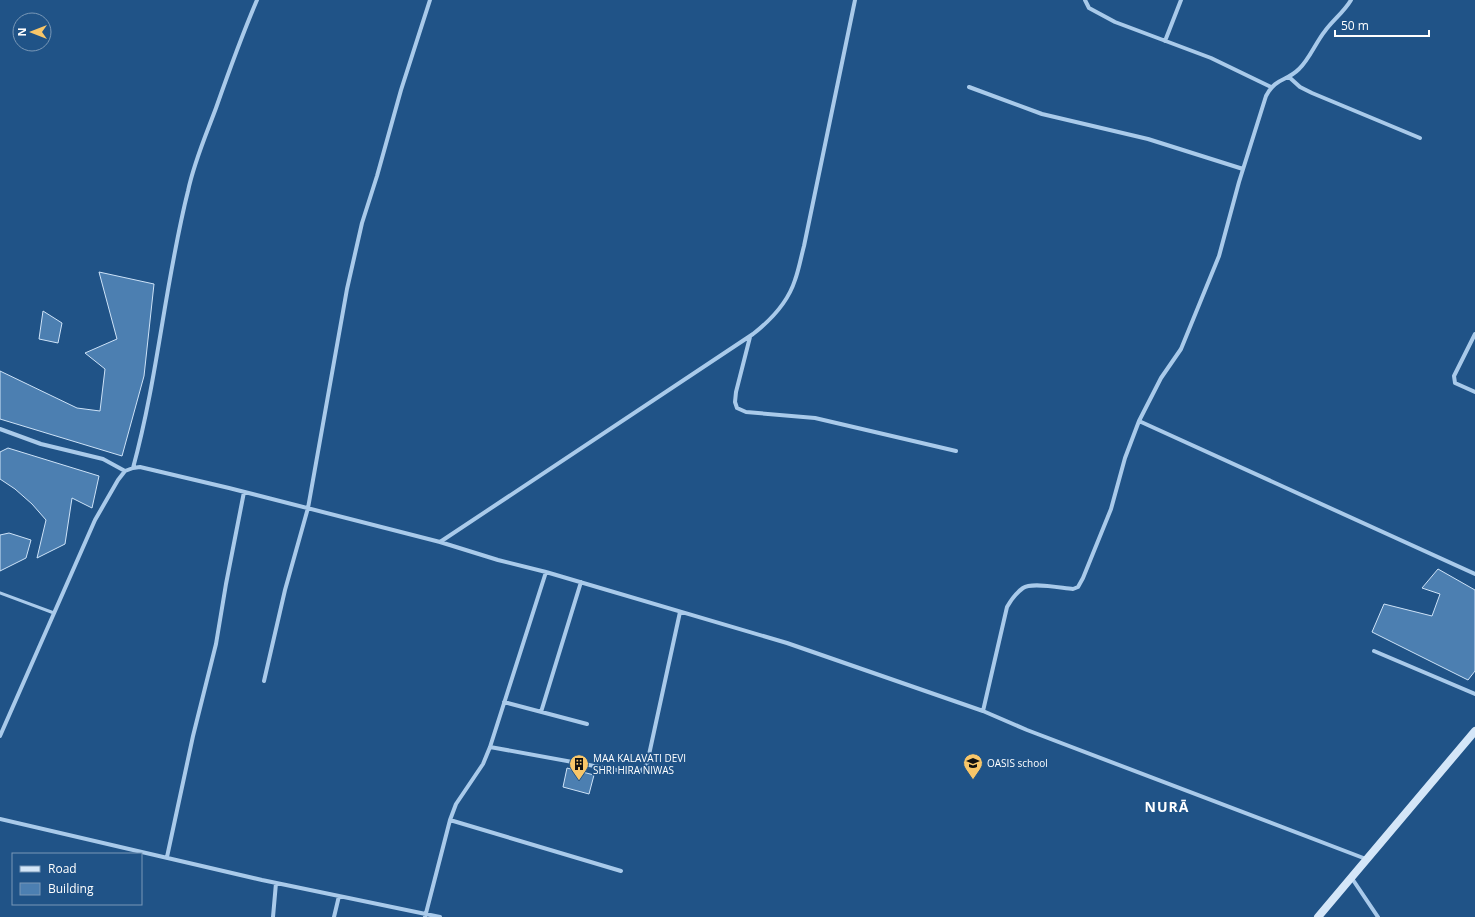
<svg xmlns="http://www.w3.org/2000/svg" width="1475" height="917" font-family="'Open Sans',sans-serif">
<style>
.building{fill:#4c7fb1;stroke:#cee3f8}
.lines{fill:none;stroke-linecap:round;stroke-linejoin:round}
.service{stroke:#a9caea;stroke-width:3}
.minor{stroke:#a9caea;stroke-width:4}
.secondary{stroke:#d4e6f8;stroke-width:8}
.labels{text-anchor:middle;stroke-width:3.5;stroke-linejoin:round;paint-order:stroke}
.poi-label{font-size:10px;fill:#fff;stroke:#205387;text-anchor:start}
.district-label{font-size:14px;font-weight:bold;letter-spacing:1px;fill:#fff;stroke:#205387}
</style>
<rect width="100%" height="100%" fill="#205387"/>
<!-- building -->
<path class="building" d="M99,272L154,284L144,376L122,456L0,419V371L77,408L100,411L105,369L85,353L117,339Z
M43,311L62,323L58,343L39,339Z
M8,448L99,476L92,508L72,498L65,544L37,558L46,520L32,504L15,489L0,479V452Z
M9,533L31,540L26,558L0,571V535Z
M1438,569L1475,590V671L1468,680L1372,632L1384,604L1432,616L1440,594L1422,588Z
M567,768L594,775L589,794L563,787Z"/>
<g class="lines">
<!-- service -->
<path class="service" d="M0,593L54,613"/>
<!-- minor -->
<path class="minor" d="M1085,0L1089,8L1115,22L1211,58L1271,87
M1165,41L1181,0
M1289,77L1300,87L1312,93L1420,138
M969,87L1042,114L1148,139L1243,169
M1475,334L1454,376L1455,383L1475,392
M750,337L736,392L735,402L737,408L746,412L815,418L956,451
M1139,421L1475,574
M0,429L41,444L103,459L125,471
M133,468C158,377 165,282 188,191C194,162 206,135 216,108C229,71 242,35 257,0
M440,542L753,334C771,320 788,302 795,280C799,269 801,257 804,246L855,0
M1374,651L1475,694
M264,681L285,590L308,508L347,289L362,223L377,176L401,90L430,0
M504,702L587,724
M983,711L1007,607C1011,600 1016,593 1023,588C1032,582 1061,588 1073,589L1078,587L1083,578L1111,509L1125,458L1139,421L1161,378L1181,349L1219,256L1239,182L1266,96C1276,77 1286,82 1299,69C1309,60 1316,42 1325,31C1333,20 1344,12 1351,0
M541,712L581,582
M0,736L95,520L118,480L125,471L133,468L140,467L229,488L440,542L498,560L546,572L787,643L983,711L1027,730L1366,859
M490,747L633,773L641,771L647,764L680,612
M0,819L262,880L440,917
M450,820L621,871
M167,857L193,736L216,644L226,584L244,492
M1351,877L1378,917
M273,917L276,883
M334,917L339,896
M425,917L450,820L456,804L483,764L490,747L546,572"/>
<!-- secondary -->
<path class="secondary" d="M1318,917L1475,731"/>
</g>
<!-- icons -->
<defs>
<g id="school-pin" transform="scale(1)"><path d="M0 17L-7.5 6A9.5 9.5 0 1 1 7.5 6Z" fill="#f8c669" stroke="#205387"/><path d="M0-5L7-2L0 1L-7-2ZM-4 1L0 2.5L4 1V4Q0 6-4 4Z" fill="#111"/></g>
<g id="building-pin" transform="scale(1)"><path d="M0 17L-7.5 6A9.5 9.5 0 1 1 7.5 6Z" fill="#f8c669" stroke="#205387"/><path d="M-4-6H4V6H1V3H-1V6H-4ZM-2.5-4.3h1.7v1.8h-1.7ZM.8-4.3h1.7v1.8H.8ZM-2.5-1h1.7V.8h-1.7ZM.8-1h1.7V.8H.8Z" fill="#111"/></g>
</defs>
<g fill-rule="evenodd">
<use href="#school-pin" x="973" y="763"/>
<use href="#building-pin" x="579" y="764"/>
</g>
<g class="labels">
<!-- poi labels -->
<g class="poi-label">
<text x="593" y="762">MAA KALAVATI DEVI<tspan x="593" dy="12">SHRI HIRA NIWAS</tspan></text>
<text x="987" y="767">OASIS school</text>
</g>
<!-- district labels -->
<g class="district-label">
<text x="1167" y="812">NURĀ</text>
</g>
</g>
<!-- legend -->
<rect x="12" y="853" width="130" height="52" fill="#205387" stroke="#7998b7"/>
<rect x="20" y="866" width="20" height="6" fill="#d4e6f8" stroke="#7998b7"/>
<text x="48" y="873" font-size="12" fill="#ffffff">Road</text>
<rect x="20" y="883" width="20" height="12" fill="#4c7fb1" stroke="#7998b7"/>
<text x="48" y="893" font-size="12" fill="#ffffff">Building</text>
<!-- north arrow -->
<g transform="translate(32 32) rotate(270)"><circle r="19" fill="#205387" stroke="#7998b7"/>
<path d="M0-3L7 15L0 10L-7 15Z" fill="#f8c669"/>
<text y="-6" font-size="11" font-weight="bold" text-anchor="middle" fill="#ffffff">N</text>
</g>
<!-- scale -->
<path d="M1335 30v6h94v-6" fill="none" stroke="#ffffff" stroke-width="2"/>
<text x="1341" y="30" font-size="12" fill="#ffffff" stroke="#205387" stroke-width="3" paint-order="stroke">50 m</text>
</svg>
